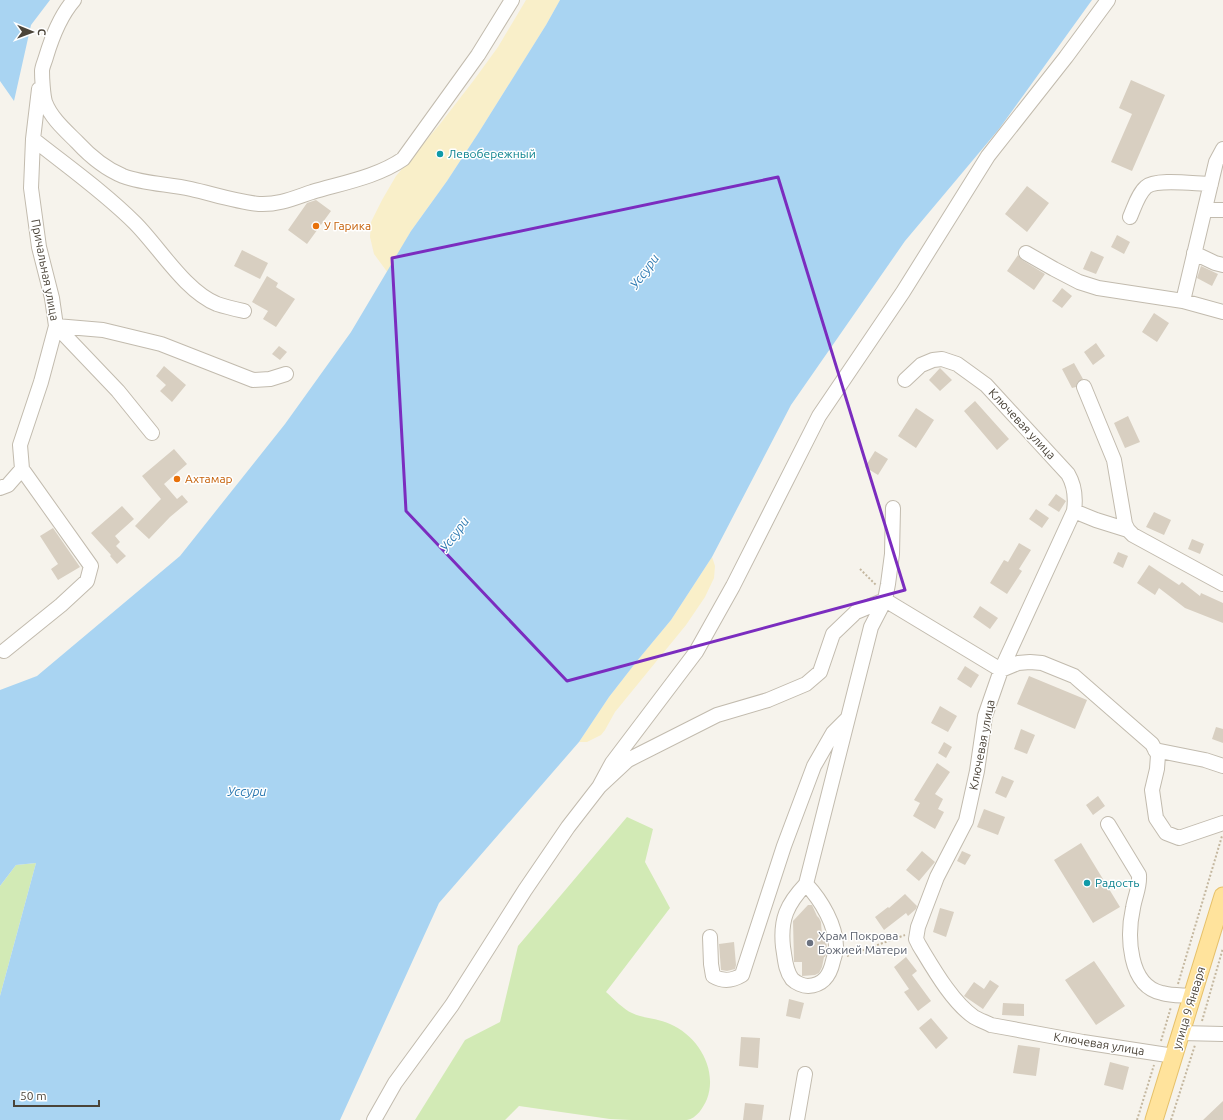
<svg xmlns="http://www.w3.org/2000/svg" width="1223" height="1120" font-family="Ubuntu,sans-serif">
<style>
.green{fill:#d2eab5}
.sand{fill:#f9efc9}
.water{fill:#a9d4f2}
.building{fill:#d8cfc1}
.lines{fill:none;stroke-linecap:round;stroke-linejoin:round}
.minor-casing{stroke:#c2bbae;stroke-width:16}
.major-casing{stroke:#e6c16a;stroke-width:19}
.path{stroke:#c4b79f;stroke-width:2;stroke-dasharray:2 2;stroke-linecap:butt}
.minor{stroke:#fff;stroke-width:14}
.major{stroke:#ffe39c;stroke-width:17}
.marked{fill:none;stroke:#7b2cbf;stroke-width:3;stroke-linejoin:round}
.culture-dot{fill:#0f9aa8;stroke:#fff;stroke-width:1.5}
.food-dot{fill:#e8710a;stroke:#fff;stroke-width:1.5}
.worship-dot{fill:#6b7280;stroke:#fff;stroke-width:1.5}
.labels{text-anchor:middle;stroke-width:3;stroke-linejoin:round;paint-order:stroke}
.culture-label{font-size:12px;fill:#0d838f;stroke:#fff;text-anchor:start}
.food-label{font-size:12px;fill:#c56008;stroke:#fff;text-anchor:start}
.street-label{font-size:12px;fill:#4b4439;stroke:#fff}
.worship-label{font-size:12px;fill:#5b616d;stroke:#fff;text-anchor:start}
.water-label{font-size:13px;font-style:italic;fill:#2e7ab2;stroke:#fff}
</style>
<rect width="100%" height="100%" fill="#f6f3ec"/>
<!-- green -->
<path class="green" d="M627,817L653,829L645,862L670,908L606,992C613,998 624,1010 632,1013C644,1019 658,1018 670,1024C698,1036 718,1069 707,1099C703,1108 697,1118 687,1120H631L610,1119L519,1106L505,1120H415L465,1040L500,1022L518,946Z
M36,863L0,996V886L16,865Z"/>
<!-- sand -->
<path class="sand" d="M526,0H560L546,25L479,132L447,181L411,231L388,273L374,254L370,237L371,222L382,200L396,176L440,124L474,80L498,47Z
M712,557L715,566L714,578L705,597L686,625L615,712L605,730L601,735L587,742H579L609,697L637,661L671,620Z"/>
<!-- water -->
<path class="water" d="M0,0H50L31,25L14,101L0,81Z
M560,0H1092L999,129L905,241L791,405L712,557L671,620L637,661L609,697L579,742L439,903L340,1120H0V996L36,863L16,865L0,886V690L37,676L180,556L285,424L351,332L411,231L447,181L479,132L546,25Z"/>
<!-- building -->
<path class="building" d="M1131,80L1165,95L1132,171L1111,162L1132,114L1119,108Z
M1027,186L1049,203L1027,232L1005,214Z
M316,200L331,211L307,244L288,230L307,203Z
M1117,235L1130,242L1124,254L1111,247Z
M242,250L268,263L260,279L234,266Z
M1091,251L1104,257L1096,274L1083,269Z
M1018,255L1022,260L1045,274L1034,290L1007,271Z
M1201,266L1218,274L1212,286L1197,278Z
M267,276L278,283L276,287L295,299L276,327L263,319L268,311L252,302Z
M1062,288L1072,296L1062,308L1052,301Z
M1154,313L1169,323L1157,342L1142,332Z
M1096,343L1105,356L1093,365L1084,352Z
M279,346L287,352L280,360L272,354Z
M1074,363L1083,379L1078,382L1076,387L1072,388L1062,369Z
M164,366L186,385L172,402L160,391L166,385L156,376Z
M940,368L952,380L940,391L929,380Z
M975,401L1009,439L997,450L964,411Z
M916,408L934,420L916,448L898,436Z
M1128,416L1140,442L1125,448L1114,423Z
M174,449L187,464L164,484L177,499L182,495L188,502L170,517L149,539L135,526L161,499L142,476Z
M875,451L888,459L878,475L865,467Z
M1056,494L1066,501L1059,512L1048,505Z
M122,506L134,519L115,536L120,542L116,546L126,556L117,564L110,556L111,555L91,533Z
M1036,509L1049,518L1042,528L1029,519Z
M1154,512L1171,520L1164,535L1146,527Z
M53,528L80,567L58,580L51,569L58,564L40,536Z
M1192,539L1204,544L1200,554L1188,549Z
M1019,543L1031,550L1019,569L1022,571L1007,594L990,583L1004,560L1008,562Z
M1118,552L1128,556L1123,568L1113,563Z
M1149,565L1179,585L1182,582L1200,596L1201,593L1223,603V623L1185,608L1159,588L1155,595L1137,583Z
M980,606L998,618L990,629L973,617Z
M965,666L979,675L971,688L957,679Z
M1029,676L1087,700L1075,729L1017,704Z
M940,706L957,716L948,732L931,723Z
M1216,727L1223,729V743L1212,739Z
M1021,729L1035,735L1027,754L1014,749Z
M944,742L952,747L946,758L938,753Z
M937,763L950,772L935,794L943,799L938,809L944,812L935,829L913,816L920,803L914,800Z
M1002,776L1014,781L1006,798L995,793Z
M1098,796L1105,806L1093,815L1086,805Z
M984,809L1005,817L998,835L977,827Z
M1081,843L1120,907L1093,923L1054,860Z
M922,851L935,862L919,881L906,870Z
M962,851L971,855L965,865L957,861Z
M905,894L917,906L916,909L908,916L906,913L884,930L875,917L888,907L889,908Z
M808,905H812L817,916L819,918L821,922L822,936H826L827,950L825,957H824L822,967L819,973L815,975L802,976V962H794V960L793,921Z
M940,908L954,912L946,937L933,932Z
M734,942L736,965L735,969L727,971L721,970L719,944Z
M906,957L917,971L912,975L931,1001L918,1011L904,992L909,989L894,967Z
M1094,961L1125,1006L1096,1025L1065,980Z
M990,980L999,986L983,1009L964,996L974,982L984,989Z
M789,999L804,1003L800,1019L786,1016Z
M1003,1003L1024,1004V1016L1002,1015Z
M931,1018L948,1038L936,1049L919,1028Z
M741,1037L760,1038L758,1068L739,1066Z
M1018,1045L1040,1048L1036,1076L1013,1073Z
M1110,1062L1129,1067L1123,1090L1104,1085Z
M1223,1101V1120H1203Z
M745,1103L764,1105L762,1120H743Z"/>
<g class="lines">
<!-- minor casing -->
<g class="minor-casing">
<path id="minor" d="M74,0C60,16 52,37 46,57C45,61 42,67 42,71C42,78 43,95 45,102C51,118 65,130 77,142C89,155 106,169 123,176C144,184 169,184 191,189C213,194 237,202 259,204C279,205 294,198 312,192C342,183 377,177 403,159L478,55L512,0
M39,89L33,139L31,188L39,247L52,298L56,326L118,391L152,433
M33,139C67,166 104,192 135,223C159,247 185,291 217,304C226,307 235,309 244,311
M1205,210H1223
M1130,217C1134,208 1138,194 1146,187C1156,178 1196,184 1211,184
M1026,253L1054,269L1079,282L1098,288L1183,301L1223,312
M1194,253L1215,263L1223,265
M1183,301L1216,162L1223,149
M905,380L921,365L933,360L942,359L957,364L986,385L1068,474C1075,486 1076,497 1074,511L1001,670L985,716L977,771L966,821L937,877L918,927L916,939L919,945C933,968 952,1002 974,1017C979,1020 985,1022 991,1025L1083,1042L1174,1056
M1084,387L1114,460L1125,524L1128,530L1133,535L1223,584
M0,488L8,485L22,469
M1074,511L1096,520L1128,530
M885,600L1001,670L1018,663L1030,662L1042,663L1074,676L1152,744L1158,755L1157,769L1152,790L1156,818L1166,833L1179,838L1223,823
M4,651L61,605L87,581L91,566L22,469L20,445L41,382L56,326L103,330L161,344L253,380L270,379L286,374
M1155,750L1205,760L1223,766
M599,787L612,763L696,652L733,586L819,416L903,292L988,156L1066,57L1108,0
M1108,824L1139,875C1140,887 1135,896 1133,908C1127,935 1128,986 1162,993C1172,996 1183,995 1193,996
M806,884C821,900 837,926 836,949C836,953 834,957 833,961C830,975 824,985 808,986C803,986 796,983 792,979C785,970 785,958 783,947C780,919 787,904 806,884L871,627L885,600L888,584L892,554L893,508
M710,937L711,964L713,976C723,982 732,981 742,975L784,846L814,766L833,733L848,718
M1181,1033L1223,1034
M374,1120L395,1083L452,1005L525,890L568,827L599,787L628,760L717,715L768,700L806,684L820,672L833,634L856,612L885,600
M797,1120L805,1074"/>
</g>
<!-- major casing -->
<g class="major-casing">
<path id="major" d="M1154,1120L1223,896"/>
</g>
<!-- path -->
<path class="path" d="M860,569L876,585
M847,956L905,935
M1178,984L1222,836
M1202,1021L1223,948
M1161,1041L1171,1007
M1137,1120L1154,1065
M1171,1120L1195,1045"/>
<!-- minor -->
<use href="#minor" class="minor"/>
<!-- major -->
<use href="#major" class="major"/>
</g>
<!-- marked area -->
<path class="marked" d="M778,177L905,590L567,681L406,511L392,258Z"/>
<!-- markers -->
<g class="culture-dot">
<circle cx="440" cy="154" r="4"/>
<circle cx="1087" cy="883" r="4"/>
</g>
<g class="food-dot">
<circle cx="316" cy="226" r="4"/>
<circle cx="177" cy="479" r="4"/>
</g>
<circle class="worship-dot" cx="810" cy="943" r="4"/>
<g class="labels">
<!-- culture labels -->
<g class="culture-label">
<text x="448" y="158">Левобережный</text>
<text x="1095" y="887">Радость</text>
</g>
<!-- food labels -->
<g class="food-label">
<text x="324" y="230">У Гарика</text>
<text x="185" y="483">Ахтамар</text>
</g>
<!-- street labels -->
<g class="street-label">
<text transform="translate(45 270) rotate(79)" y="4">Причальная улица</text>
<text transform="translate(1022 424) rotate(47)" y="4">Ключевая улица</text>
<text transform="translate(982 745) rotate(-79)" y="4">Ключевая улица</text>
<text transform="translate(1189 1008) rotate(-73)" y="4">улица 9 Января</text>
<text transform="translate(1099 1044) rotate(9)" y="4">Ключевая улица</text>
</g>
<!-- worship labels -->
<g class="worship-label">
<text x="818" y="940">Храм Покрова<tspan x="818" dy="14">Божией Матери</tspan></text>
</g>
<!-- water labels -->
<g class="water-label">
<text transform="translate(644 271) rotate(-54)" y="5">Уссури</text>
<text transform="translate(454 534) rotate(-54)" y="5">Уссури</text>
<text x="247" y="796">Уссури</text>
</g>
</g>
<!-- north arrow -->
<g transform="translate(32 32) rotate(91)" stroke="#ffffff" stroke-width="3" paint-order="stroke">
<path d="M0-3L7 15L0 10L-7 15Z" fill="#4b4439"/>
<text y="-6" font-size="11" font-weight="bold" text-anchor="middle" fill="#4b4439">С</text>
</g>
<!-- scale -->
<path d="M14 1100v6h85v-6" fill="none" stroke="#4b4439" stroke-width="2"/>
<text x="20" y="1100" font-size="12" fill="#4b4439" stroke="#ffffff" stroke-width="3" paint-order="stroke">50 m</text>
</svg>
